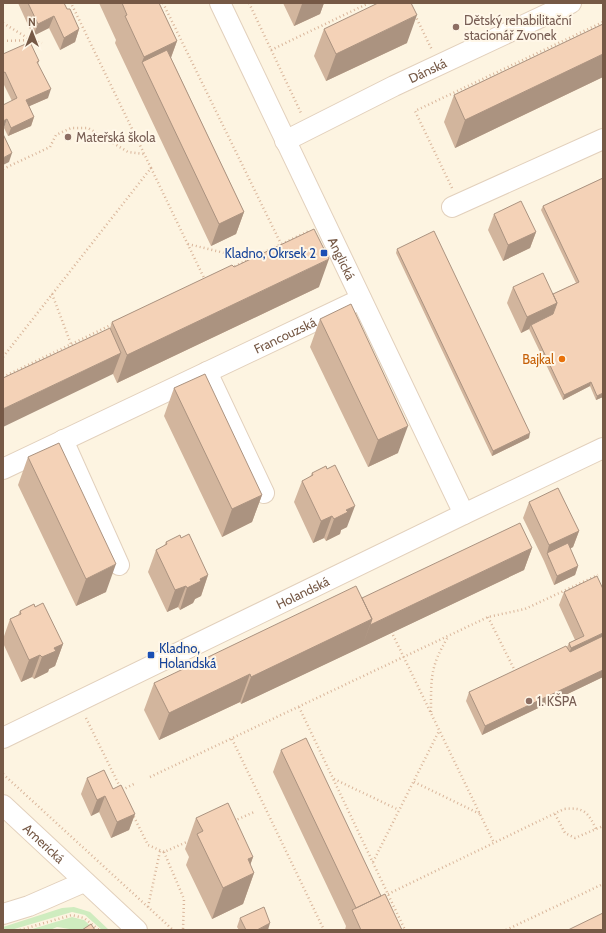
<svg xmlns="http://www.w3.org/2000/svg" width="606" height="933" font-family="Cabin,sans-serif">
<style>
.green{fill:#cfecbf}
.lines{fill:none;stroke-linecap:round;stroke-linejoin:round}
.minor-casing{stroke:#e2d0bc;stroke-width:22}
.path{stroke:#d9b59a;stroke-width:2.5;stroke-dasharray:1 3;stroke-linecap:butt}
.minor{stroke:#fff;stroke-width:20}
.wall{fill:#d2b59d}
.shaded-wall{fill:#ab9380}
.building{fill:#f4d2b7;stroke:#ab9380}
.education-dot{fill:#8d6e63;stroke:#fff7e8;stroke-width:1.5}
.transit-dot{fill:#1a4fb4;stroke:#fff7e8;stroke-width:1.5}
.food-dot{fill:#e8710a;stroke:#fff7e8;stroke-width:1.5}
.labels{text-anchor:middle;stroke-width:4;stroke-linejoin:round;paint-order:stroke}
.education-label{font-size:13px;fill:#785e54;stroke:#fff7e8;text-anchor:start}
.street-label{font-size:13px;fill:#765946;stroke:#fff7e8}
.transit-label{font-size:13px;fill:#164399;stroke:#fff7e8;text-anchor:end}
.food-label{font-size:13px;fill:#c56008;stroke:#fff7e8;text-anchor:end}
</style>
<rect width="100%" height="100%" fill="#fdf4e1"/>
<!-- green -->
<path class="green" d="M74,907L90,912L109,930H102L85,915L72,912L11,930H3V927L62,908Z
M72,917L84,920L95,930H76L57,927L50,930H29Z"/>
<g class="lines">
<!-- minor casing -->
<g class="minor-casing">
<g id="minor">
<path id="s1" d="M220,3L464,514"/>
<path id="s2" d="M285,141L394,86L571,3"/>
<path d="M452,207L603,139"/>
<path d="M207,372L264,493"/>
<path d="M63,440L119,565"/>
<path id="s3" d="M3,469L361,299"/>
<path id="s4" d="M3,738L464,514L603,448"/>
<path id="s5" d="M3,805L137,930"/>
<path d="M3,914L29,906L84,882"/>
</g>
</g>
<!-- path -->
<path class="path" d="M163,3L281,244
M249,3L301,113
M415,15L432,50
M3,23L31,40L42,43
M3,41L31,40
M271,50L369,3
M151,168L205,280
M3,169L50,147L56,135L71,128H88L128,152L144,154
M452,188L415,111L603,22
M188,244L249,259
M231,268L309,231
M52,294L71,344
M3,357L151,168L71,3
M3,377L113,324
M488,617L514,669
M393,635L494,843
M299,707L405,930
M431,712C431,678 430,667 448,637
M86,718L120,787
M232,739L324,930
M3,774L173,930
M150,777L488,617L525,609L598,575
M334,779L399,810
M414,782L480,814
M122,790L136,783
M132,813L148,845L164,852L189,841
M555,814L565,833L575,838L603,826
M234,821L254,812
M164,852L184,899L183,930
M373,862L439,731
M388,894L564,809C584,807 588,812 596,829
M148,907L160,851
M20,930L72,915L84,918L99,930
M506,930L603,884"/>
<!-- minor -->
<use href="#minor" class="minor"/>
</g>
<!-- wall -->
<path class="wall" d="M18,3H64L67,9L79,29L75,42L60,50L49,28L33,36Z
M99,3H159L177,41L171,58L244,212L236,234L211,246L115,43L116,40Z
M283,3H324L320,14L294,26Z
M603,24V77L455,148L444,122L454,95Z
M324,29L407,43L326,81L314,56Z
M3,54L39,61L38,64L48,98L29,106L34,117L31,126L8,136L4,128L12,101L3,83Z
M603,178V397L596,400L590,386L563,400L529,329L521,333L507,303L513,287L553,294L576,283L541,210L543,206Z
M494,214L536,232L530,248L503,261L488,230Z
M397,249L529,438L492,456L396,253Z
M234,267L319,287L117,383L113,374L110,328L112,322Z
M320,319L398,453L368,467L310,347Z
M174,388L262,495L252,522L222,537L164,416Z
M28,457L106,592L76,606L18,485Z
M312,473L347,527L341,530L340,534L326,541L324,538L313,543L294,502L302,481L310,477Z
M529,502L579,531L573,547L570,549L578,566L575,575L554,585L544,561L523,518Z
M181,538L208,575L201,596L195,599L193,603L180,610L178,607L167,612L148,572L156,550L164,546L166,542Z
M532,548L524,570L241,704L240,702L159,740L144,710L154,683L362,598Z
M564,592L603,677L482,735L466,701L469,692L567,647L569,643L575,640L559,605Z
M35,607L63,644L55,666L49,669L48,672L34,679L32,677L21,682L3,643V639L10,619L18,615L20,611Z
M281,750L381,896L402,930H345L346,926L273,772Z
M87,778L113,789L135,814L129,830L111,838L99,812L91,816L81,794Z
M196,818L253,857L250,865L254,873L243,904L212,919L186,865L189,857L185,849Z
M240,918L268,930H239L237,927Z"/>
<!-- shaded-wall -->
<path class="shaded-wall" d="M305,3H324L320,14L294,26L302,4Z
M417,15L407,43L326,81L336,54Z
M54,16L49,28L33,36L38,24Z
M79,29L75,42L60,50L64,38Z
M177,41L167,68L142,62L144,57Z
M603,54V77L455,148L465,120Z
M51,89L48,98L23,109L26,100Z
M34,117L31,126L8,136L11,128Z
M7,119L4,128H3V121Z
M12,153L9,162L3,165V158Z
M244,212L236,234L211,246L219,224Z
M536,232L530,248L503,261L508,245Z
M329,259L319,287L117,383L127,355Z
M557,303L551,319L531,325L529,329L521,333L527,317Z
M121,353L113,374L3,427V409Z
M591,382L590,386L563,400L564,395Z
M603,393V397L596,400L597,396Z
M408,426L398,453L368,467L378,440Z
M530,433L529,438L492,456L493,451Z
M262,495L252,522L222,537L232,509Z
M355,506L347,527L341,530L340,534L326,541L334,519L346,510Z
M332,516L324,538L313,543L321,521Z
M579,531L573,547L549,559L547,553L549,545Z
M532,548L524,570L362,647L370,625Z
M116,564L106,592L76,606L86,579Z
M578,566L575,575L554,585L557,576Z
M208,575L201,596L195,599L193,603L180,610L187,588L200,579Z
M186,586L178,607L167,612L175,590Z
M372,619L362,647L241,704L251,677Z
M603,633V643L567,660L571,648Z
M63,644L55,666L49,669L48,672L34,679L42,657L54,648Z
M40,655L32,677L21,682L29,660Z
M603,670V677L482,735L485,726Z
M250,674L240,702L159,740L169,713Z
M105,796L99,812L91,816L97,800Z
M135,814L129,830L111,838L117,822Z
M253,857L246,877L254,873L243,904L212,919L223,888L248,859Z
M270,923L268,930H257Z"/>
<!-- building -->
<path class="building" d="M28,3H64L67,9H70L79,29L64,38L54,16L38,24Z
M122,3H159L177,41L144,57L125,16L127,15Z
M378,3H411L417,15L336,54L324,29Z
M603,24V54L465,120L454,95Z
M30,42L39,61L37,62L51,89L26,100L34,117L11,128L7,119L3,121V105L17,98L5,72L3,73V54Z
M167,50L244,212L219,224L142,62Z
M3,134L12,153L3,158Z
M603,178V393L597,396L591,382L564,395L531,325L553,314L557,303L553,294L579,282L543,206Z
M521,201L536,232L508,245L494,214Z
M314,229L329,259L127,355L112,322L232,265L234,267Z
M434,231L530,433L493,451L397,249Z
M543,273L557,303L527,317L513,287Z
M351,304L408,426L378,440L320,319Z
M110,328L121,353L3,409V378Z
M205,374L262,495L232,509L174,388Z
M59,443L116,564L86,579L28,457Z
M335,465L355,506L346,510L348,512L334,519L332,516L321,521L302,481L313,475L312,473L326,466L327,469Z
M558,488L579,531L549,545L529,502Z
M520,523L532,548L370,625L372,619L362,598Z
M189,534L208,575L200,579L201,581L187,588L186,586L175,590L156,550L167,544L166,542L180,535L181,538Z
M568,543L578,566L557,576L547,553Z
M597,576L603,589V633L571,648L569,643L584,636L564,592Z
M356,586L372,619L251,677L250,674L169,713L154,683Z
M43,603L63,644L54,648L56,651L42,657L40,655L29,660L10,619L21,614L20,611L34,604L35,607Z
M603,636V670L485,726L469,692L566,646L570,652Z
M306,738L381,896L356,908L281,750Z
M104,770L113,789L121,785L135,814L117,822L105,796L97,800L87,778Z
M228,803L253,857L248,859L254,873L223,888L197,834L203,831L196,818Z
M385,894L402,930H361L352,910Z
M264,907L270,923L257,930H246L240,918Z
M603,913V930H568Z
M91,924L95,930H82Z"/>
<!-- markers -->
<g class="education-dot">
<circle cx="456" cy="27" r="4"/>
<circle cx="68" cy="137" r="4"/>
<circle cx="529" cy="701" r="4"/>
</g>
<g class="transit-dot">
<rect x="320" y="249" width="8" height="8" rx="2"/>
<rect x="147" y="651" width="8" height="8" rx="2"/>
</g>
<circle class="food-dot" cx="562" cy="359" r="4"/>
<g class="labels">
<!-- education labels -->
<g class="education-label">
<text x="464" y="25">Dětský rehabilitační<tspan x="464" dy="15">stacionář Zvonek</tspan></text>
<text x="76" y="142">Mateřská škola</text>
<text x="537" y="706">1. KŠPA</text>
</g>
<!-- street labels -->
<g class="street-label">
<text dy="5" stroke="none"><textPath href="#s2" startOffset="159">Dánská</textPath></text>
<text dy="5" stroke="none"><textPath href="#s1" startOffset="283">Anglická</textPath></text>
<text dy="5" stroke="none"><textPath href="#s3" startOffset="312">Francouzská</textPath></text>
<text dy="5" stroke="none"><textPath href="#s4" startOffset="333">Holandská</textPath></text>
<text dy="5" stroke="none"><textPath href="#s5" startOffset="56">Americká</textPath></text>
</g>
<!-- transit labels -->
<g class="transit-label">
<text x="316" y="258">Kladno, Okrsek 2</text>
<text x="159" y="653" text-anchor="start">Kladno,<tspan x="159" dy="15">Holandská</tspan></text>
</g>
<!-- food labels -->
<g class="food-label">
<text x="554" y="364">Bajkal</text>
</g>
</g>
<!-- border -->
<rect width="606" height="933" fill="none" stroke="#765946" stroke-width="8"/>
<!-- north arrow -->
<g transform="translate(32 32)" stroke="#fff7e8" stroke-width="3" paint-order="stroke">
<path d="M0-3L7 15L0 10L-7 15Z" fill="#765946"/>
<text y="-6" font-size="11" font-weight="bold" text-anchor="middle" fill="#765946">N</text>
</g>
</svg>
